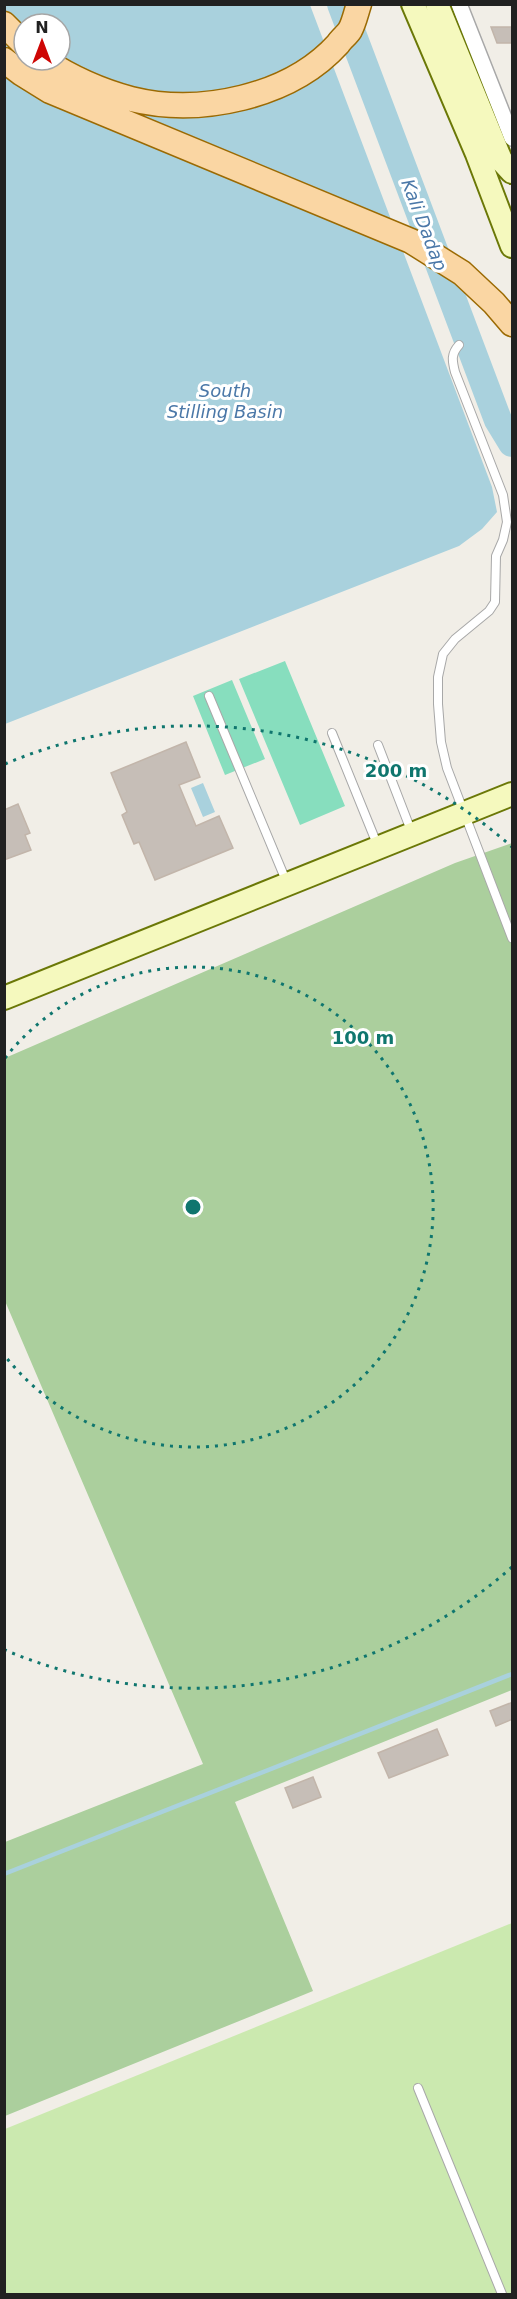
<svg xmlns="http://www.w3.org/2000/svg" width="517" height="2299" font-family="'DejaVu Sans',sans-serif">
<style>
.grass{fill:#cbe9af}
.forest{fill:#abcf9d}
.pitch{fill:#87debe}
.water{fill:#a9d1dd;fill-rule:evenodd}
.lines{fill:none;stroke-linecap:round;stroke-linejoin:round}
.stream{stroke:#a9d1dd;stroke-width:4.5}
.river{stroke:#a9d1dd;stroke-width:28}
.building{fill:#c6beb7;stroke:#c2b5aa;stroke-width:1.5}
.lane-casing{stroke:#a8a8a8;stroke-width:10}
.street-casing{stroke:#a8a8a8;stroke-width:18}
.secondary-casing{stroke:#6b7807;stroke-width:26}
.primary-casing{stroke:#9b6a03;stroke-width:27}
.lane{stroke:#fff;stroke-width:8}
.street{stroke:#fff;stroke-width:15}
.secondary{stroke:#f5f9be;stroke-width:22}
.primary{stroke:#fad6a3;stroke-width:24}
.ring{fill:none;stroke:#0f766e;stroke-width:3;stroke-dasharray:3 6}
.labels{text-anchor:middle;stroke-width:6;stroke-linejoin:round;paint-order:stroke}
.water-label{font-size:18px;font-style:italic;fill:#4b78a8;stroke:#fff}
.centre{fill:#0f766e;stroke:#fff;stroke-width:3}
.ring-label{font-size:18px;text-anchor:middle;font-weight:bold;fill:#0f766e;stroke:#fff;stroke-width:6;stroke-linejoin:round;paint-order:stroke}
</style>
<rect width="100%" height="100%" fill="#f1eee7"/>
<!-- grass -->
<path class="grass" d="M512,1923V2294H5V2129Z"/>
<!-- forest -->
<path class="forest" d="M512,843V1690L235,1802L313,1991L5,2116V1842L203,1764L5,1301V1058L455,863Z"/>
<!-- pitch -->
<path class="pitch" d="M285,661L345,806L300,825L239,679Z
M232,680L265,759L225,775L193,696Z"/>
<!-- water -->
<path class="water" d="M5,5H310L492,487L497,512L482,529L459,546L5,724ZM24,24H60V60H24Z
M203,783L215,812L203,817L191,788Z"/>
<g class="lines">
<!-- stream -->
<path class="stream" d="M4,1874L512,1674"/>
<!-- river -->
<path class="river" d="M341,4L498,420L512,443"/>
</g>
<!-- building -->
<path class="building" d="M491,27H513V43H497Z
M186,742L200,777L179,785L196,826L219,816L233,848L155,880L139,842L134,844L122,815L127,812L111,773Z
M18,804L30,833L25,835L31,850L4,860V810Z
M513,1702V1719L496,1726L490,1711Z
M437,1729L448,1755L389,1778L378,1753Z
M313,1777L321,1797L293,1808L285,1788Z"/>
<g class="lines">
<!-- lane casing -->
<g class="lane-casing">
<path id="lane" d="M459,345C451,354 452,360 455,372L503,495L507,522L503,540L496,556L495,602L489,611L455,639L443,654L438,677V704L441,742L447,768L512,938
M209,696L287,883
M332,733L377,844
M378,745L412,833
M418,2088L502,2294"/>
</g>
<!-- street casing -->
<g class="street-casing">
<path id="street" d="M459,4L512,138"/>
</g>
<!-- secondary casing -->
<g class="secondary-casing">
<path id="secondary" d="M413,4L477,154L512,246
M437,4L501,160L512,172
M4,998L512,794"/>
</g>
<!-- primary casing -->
<g class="primary-casing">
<path id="primary" d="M4,24L24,44
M4,60L21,73L50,91L411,241L462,273L494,303L512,324
M44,60C70,77 101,91 131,99C200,116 290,97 338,44C341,39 347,35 350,30C354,23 356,13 359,4"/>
</g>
<!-- lane -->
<use href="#lane" class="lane"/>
<!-- street -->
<use href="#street" class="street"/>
<!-- secondary -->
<use href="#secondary" class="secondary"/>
<!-- primary -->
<use href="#primary" class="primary"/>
</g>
<!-- distance rings -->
<g class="ring">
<path d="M5 1058A240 240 0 1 1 5 1356"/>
<path d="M512 1567A481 481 0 0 1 5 1650M5 764A481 481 0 0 1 512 847"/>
</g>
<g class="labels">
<!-- water labels -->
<g class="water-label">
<text transform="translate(424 225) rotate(69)" y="6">Kali Dadap</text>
<text x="225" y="397">South<tspan x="225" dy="21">Stilling Basin</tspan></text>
</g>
</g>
<circle cx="193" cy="1207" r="9" class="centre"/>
<g class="ring-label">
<text x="396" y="777">200 m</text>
<text x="363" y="1044">100 m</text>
</g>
<!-- border -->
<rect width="517" height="2299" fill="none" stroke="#212121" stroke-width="12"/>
<!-- north arrow -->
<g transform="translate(42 42)"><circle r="28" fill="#ffffff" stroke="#a6a6a6" stroke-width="1.5"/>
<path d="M0-4.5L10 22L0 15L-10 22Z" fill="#ce0604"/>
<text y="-9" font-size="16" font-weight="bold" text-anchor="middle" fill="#212121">N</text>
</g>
</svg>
